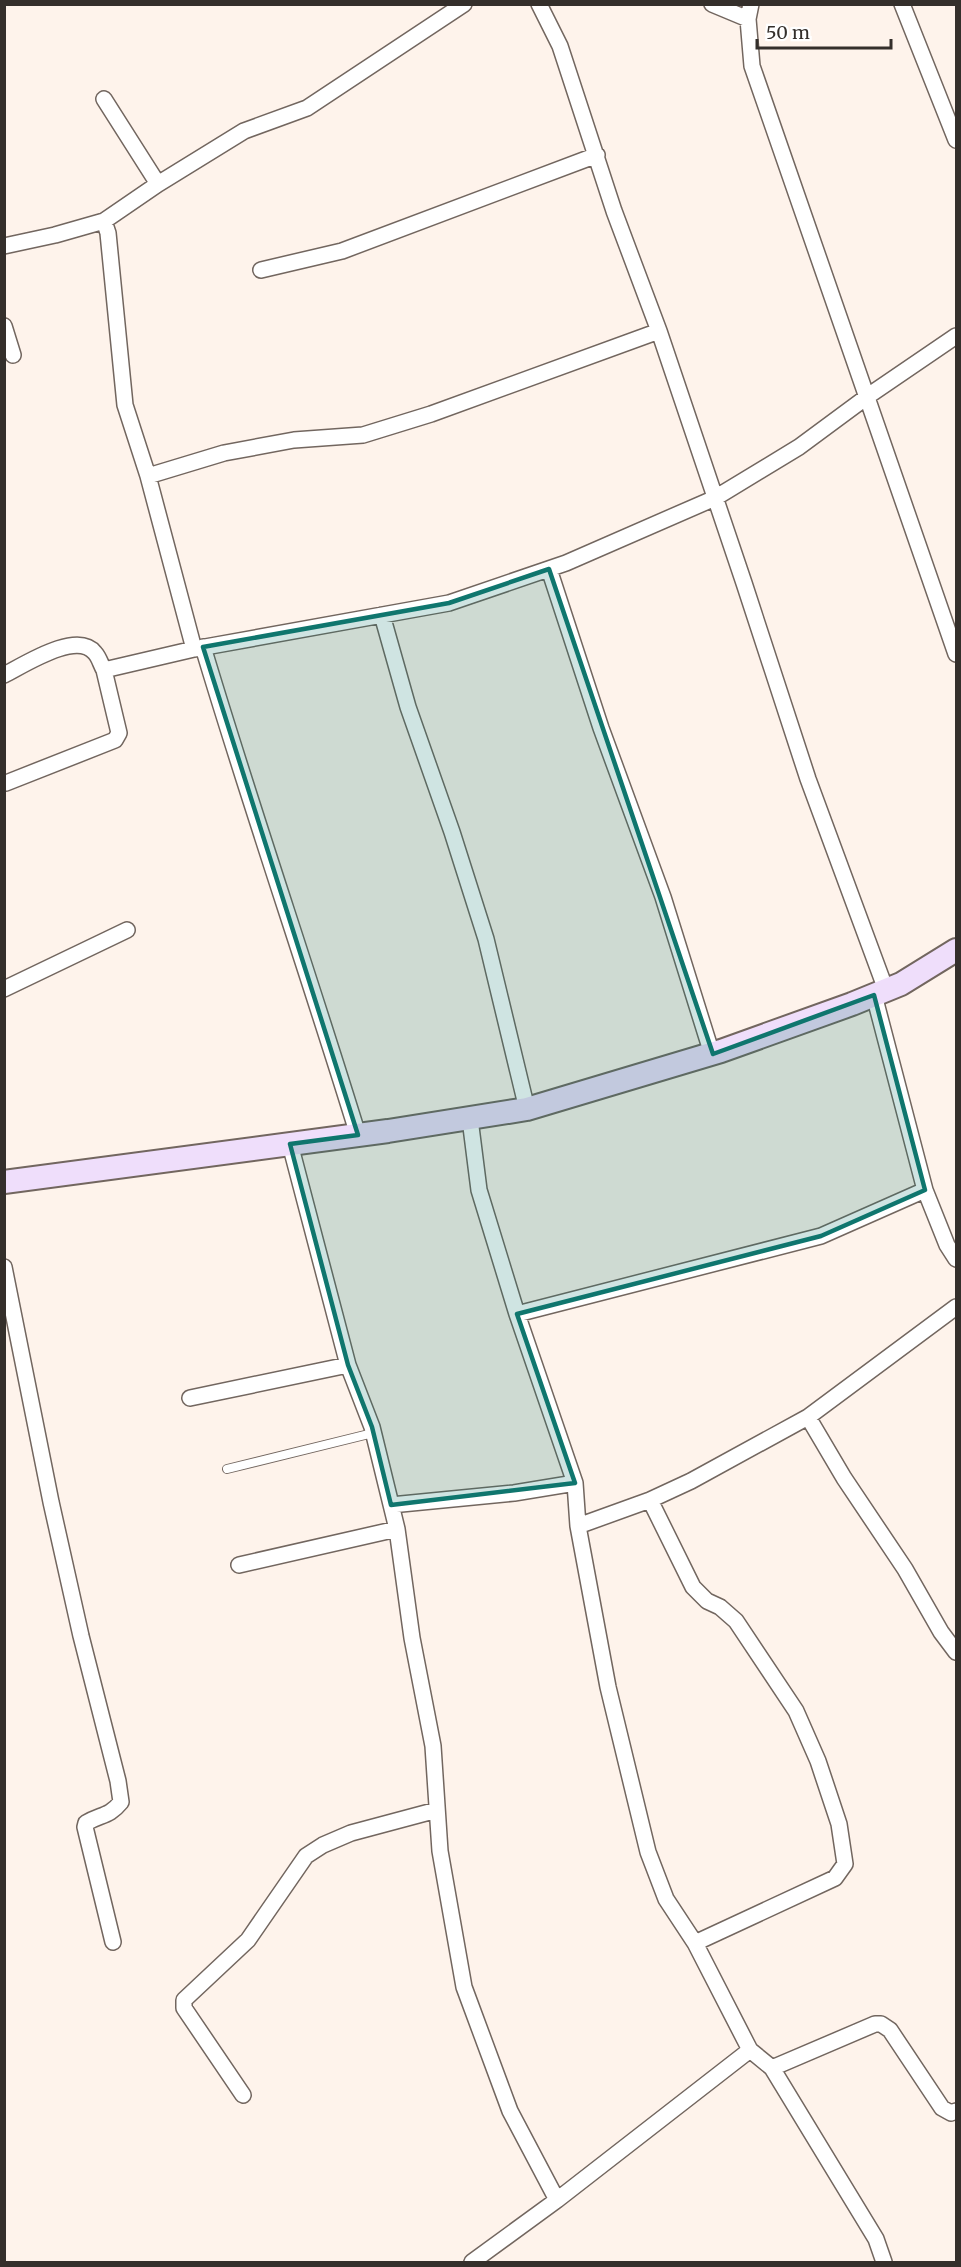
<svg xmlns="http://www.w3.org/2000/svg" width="961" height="2267" font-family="Merriweather,serif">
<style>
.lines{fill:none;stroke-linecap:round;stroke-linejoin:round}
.lane-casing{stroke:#72665f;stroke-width:10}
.street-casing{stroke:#72665f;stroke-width:18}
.secondary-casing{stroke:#72665f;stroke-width:26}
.lane{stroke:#fff;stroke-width:8}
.street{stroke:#fff;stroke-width:15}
.secondary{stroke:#efdefb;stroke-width:22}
.marked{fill:#0f766e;fill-opacity:0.2;stroke:#0f766e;stroke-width:4.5;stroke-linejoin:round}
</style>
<rect width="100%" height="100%" fill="#fef3eb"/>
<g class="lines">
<!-- lane casing -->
<g class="lane-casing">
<path id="lane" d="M227,1469L373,1433"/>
</g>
<!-- street casing -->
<g class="street-casing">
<path id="street" d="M539,4L560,46L614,211L659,331L744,583L808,779L886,990
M712,4L748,19
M751,4L748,19L752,66L956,654
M902,4L956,140
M104,99L158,184
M104,221L108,233L125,405L148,476L194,649
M4,246L55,235L104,221L158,184L244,131L307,108L464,4
M261,270L342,251L597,155
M4,326L13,355
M148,476L224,453L294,440L363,435L431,414L659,331
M549,569L601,728L663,897L712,1054
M382,615L408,707L452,832L486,939L527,1109
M203,647C252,811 308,972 358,1135
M4,675C24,665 77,630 95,653C99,657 101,665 104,670L194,649L449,603L566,563L715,498L799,447L868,396L956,336
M6,783L115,740L119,733L104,670
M4,989L127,930
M874,995L925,1190L947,1245L956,1259
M470,1119L479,1190L517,1314L575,1483L578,1526L608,1687L648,1852L666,1899L695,1943L750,2050L772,2068L876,2239L884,2262
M290,1144L348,1365L372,1427L397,1529L412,1638L433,1746L440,1851L464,1987L510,2111L557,2200
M4,1267L51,1502L81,1636L118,1781L121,1802C109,1817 101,1814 86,1823L85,1827L113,1942
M517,1314L821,1236L925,1190
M190,1398L348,1365
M808,1417L844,1478L905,1569L941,1632L956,1652
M650,1500L693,1587L707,1601L720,1607L736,1621L796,1711L818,1761L839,1824L845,1864L835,1878L695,1943
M391,1505L514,1493L575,1483
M578,1526L650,1500L691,1481L808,1417L956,1307
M239,1565L397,1529
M772,2068L875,2024H881L890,2030L942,2108L951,2113L956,2111
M243,2095L184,2008V2000L248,1940L306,1856L323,1845L351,1833L437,1810
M472,2262L557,2200L750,2050"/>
</g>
<!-- secondary casing -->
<g class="secondary-casing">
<path id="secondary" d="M4,1182L388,1131L527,1109L721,1051L852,1004L901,984L956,950"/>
</g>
<!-- lane -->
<use href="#lane" class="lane"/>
<!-- street -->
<use href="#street" class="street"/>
<!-- secondary -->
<use href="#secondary" class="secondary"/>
</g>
<!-- marked area -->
<path class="marked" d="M549,569L713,1054L874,995L925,1190L821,1236L517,1314L575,1483L391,1505L372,1427L348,1365L290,1144L358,1135L203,647L449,603Z"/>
<!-- border -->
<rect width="961" height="2267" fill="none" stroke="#342f2b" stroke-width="12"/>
<!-- scale -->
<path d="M757 39v9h134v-9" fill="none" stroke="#342f2b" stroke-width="3"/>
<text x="766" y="39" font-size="18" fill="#342f2b" stroke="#ffffff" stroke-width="4.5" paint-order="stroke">50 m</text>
</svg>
